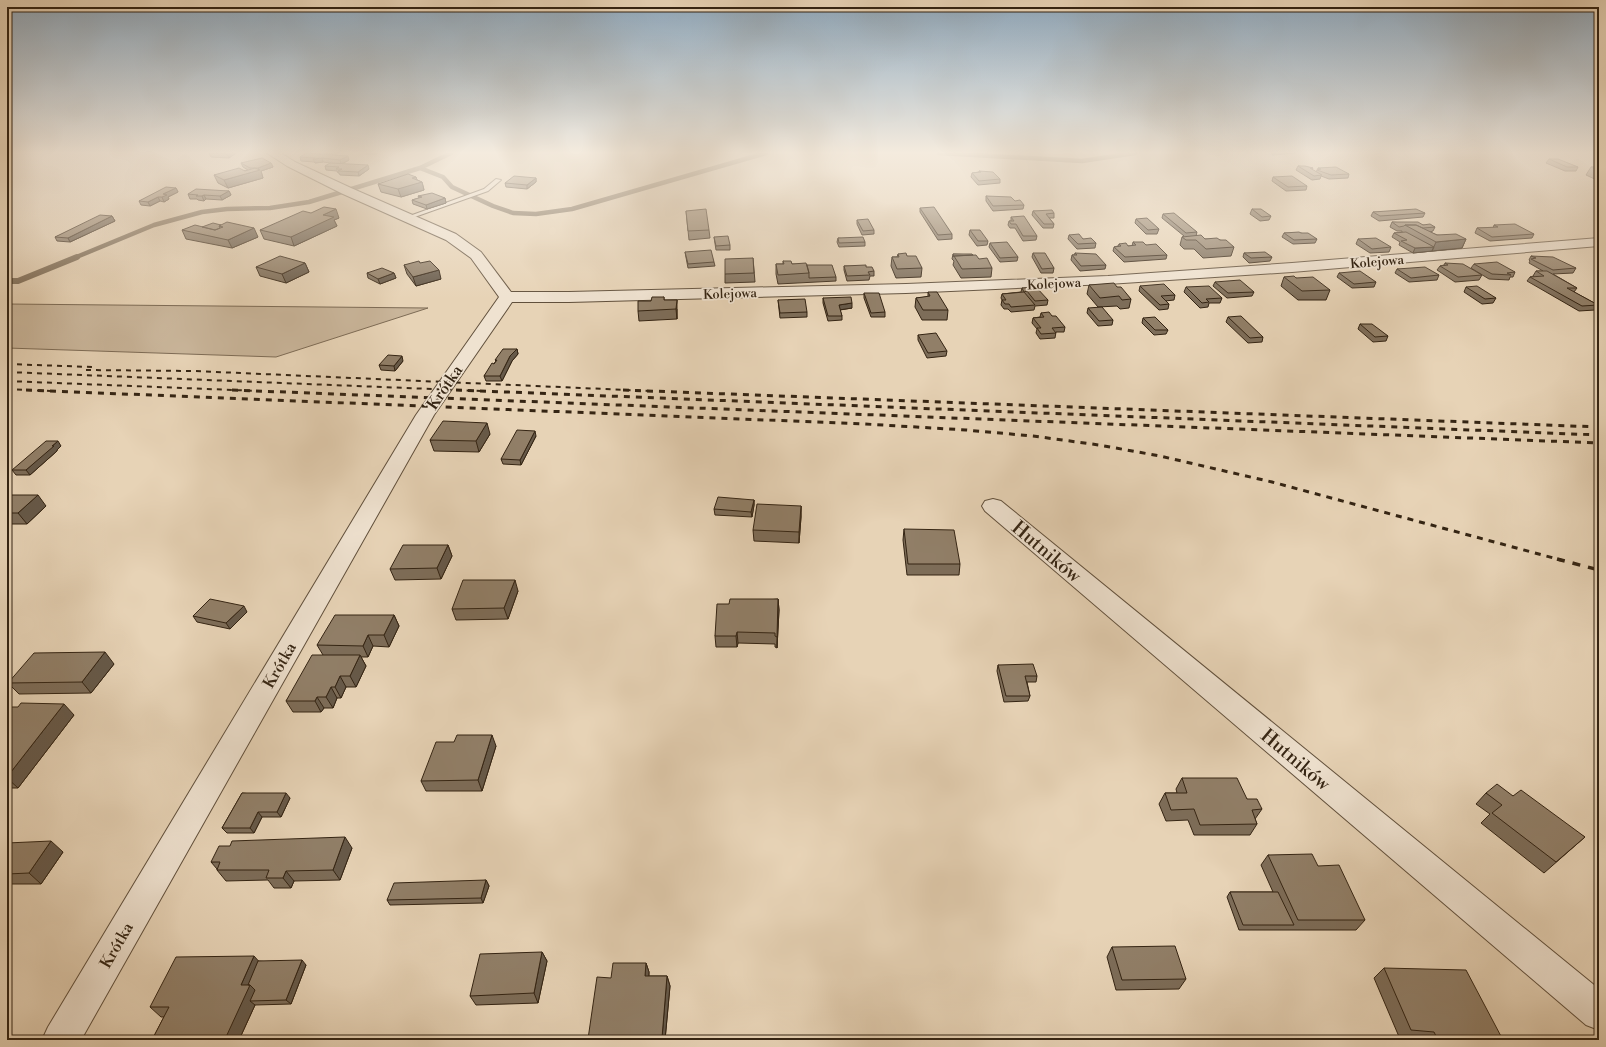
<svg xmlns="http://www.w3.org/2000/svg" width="1606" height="1047" font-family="'Libre Bodoni',serif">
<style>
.green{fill:#c9b59a;stroke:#7e6c56}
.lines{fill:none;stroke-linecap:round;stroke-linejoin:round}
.stream-far1{stroke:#7b6a54;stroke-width:4.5}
.stream{stroke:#7b6a54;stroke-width:6}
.lane-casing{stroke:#61503c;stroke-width:2}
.street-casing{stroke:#61503c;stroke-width:2}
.lane{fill:#efe2d0;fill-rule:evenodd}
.street{fill:#efe2d0;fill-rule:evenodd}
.rail-far2{stroke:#342413;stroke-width:2;stroke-dasharray:5 5;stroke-linecap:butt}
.rail-far1{stroke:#342413;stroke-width:3;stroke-dasharray:6 6;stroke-linecap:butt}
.rail{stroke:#342413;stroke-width:3.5;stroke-dasharray:8 8;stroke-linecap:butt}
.wall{fill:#7d6d59;stroke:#342413}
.shaded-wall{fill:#665949;stroke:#342413}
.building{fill:#917f68;stroke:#342413}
.labels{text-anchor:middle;stroke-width:3.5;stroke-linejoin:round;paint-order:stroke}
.far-street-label{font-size:13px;fill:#342413;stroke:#efe2d0}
.street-label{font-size:16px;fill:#342413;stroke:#efe2d0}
.near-street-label{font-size:19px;fill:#342413;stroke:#efe2d0}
</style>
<rect width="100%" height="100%" fill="#e7d3b6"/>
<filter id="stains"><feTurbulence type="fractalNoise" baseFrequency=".005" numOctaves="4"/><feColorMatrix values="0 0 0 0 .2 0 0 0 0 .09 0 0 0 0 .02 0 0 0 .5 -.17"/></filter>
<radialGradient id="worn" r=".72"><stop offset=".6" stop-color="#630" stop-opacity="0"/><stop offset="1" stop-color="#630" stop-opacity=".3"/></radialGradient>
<!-- green -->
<path class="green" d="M7,304L428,308L276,357L7,348Z"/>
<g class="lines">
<!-- stream-far1 -->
<path class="stream-far1" d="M939,153L1082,161L1135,153
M420,168L443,177L452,187L493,206L513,213L536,214L572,209L766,153
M74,258L154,225L202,212L227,209L270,208L309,202L420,168L451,153"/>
<!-- stream -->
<path class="stream" d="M7,281H18L77,257"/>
<!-- lane casing -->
<g class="lane-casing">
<path id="lane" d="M496,179L501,180L488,191L409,219L404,218L484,189Z"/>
</g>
<!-- street casing -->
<g class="street-casing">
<path id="street" d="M267,153H281L295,162L351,188L456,234L481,252L511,292H569L906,284L1108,276L1292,263L1599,238V246L1292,272L1108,284L906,293L569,302H512L434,415L81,1040H42L48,1027L416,415L499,297L471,258L446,240L343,194L287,166Z
M993,499L1001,501L1599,989V1030L1586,1025L985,511L982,506L985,501Z"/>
</g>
<!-- lane -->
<use href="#lane" class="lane"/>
<!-- street -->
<use href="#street" class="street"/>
<!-- rail-far2 -->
<path class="rail-far2" d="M7,364L92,367
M86,370L194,371L650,391
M7,372L481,391
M7,381L258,391
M7,389L50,391"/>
<!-- rail-far1 -->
<path class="rail-far1" d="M26,390L865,424L966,430L1033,436L1099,445L1160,456L1272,482L1561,560
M232,390L1599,443
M456,390L1599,435
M623,390L1599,427"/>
<!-- rail -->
<path class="rail" d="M1557,559L1599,570"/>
</g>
<!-- wall -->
<path class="wall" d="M209,153H236L229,158L211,157Z
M306,153H338L334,155L349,160L342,164L369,169L359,176L340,175L339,173H338L337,171L326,170L325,166L337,164L323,162L315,163L314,162L301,161L300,157L307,153Z
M366,153H378L376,154H366Z
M1549,159L1578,167L1576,171H1565L1546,163Z
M241,163H271L273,167L261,171L263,178L228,188L218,183L214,175L248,170L243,167Z
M1298,166L1313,168L1312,170L1316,172L1318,168L1349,174L1348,178L1329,179L1321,176L1320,179L1312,180L1296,170Z
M1591,167H1599V181L1586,175Z
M979,171L1000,179V183L978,185L971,177L972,173L979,172Z
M416,177L417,180L422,182L424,190L401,197L381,192L378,184Z
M1273,177L1307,186L1306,190L1286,191L1272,181Z
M536,178V182L527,189L506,187L505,183Z
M176,188L178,192L168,197L169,199L164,202L160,201L150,206L141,205L139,201Z
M229,191L231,195L222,200L206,199L204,201L198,200L197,199H190L188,194Z
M418,196L445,198L446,203L427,209L413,204L412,200L419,198Z
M986,196L1024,205L1023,209L993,211L986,201Z
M920,208L952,234V239L938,240L920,212Z
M1252,209L1271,216L1269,220L1260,221L1250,214Z
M686,211L709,230L710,238L689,240Z
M1033,211L1054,213V218H1049L1054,224L1053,228H1043L1032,215Z
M1373,212L1425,213L1423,217L1379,221L1371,216Z
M1163,214L1197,232L1196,236L1205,239L1220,240L1234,247L1231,256L1203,258L1194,249H1184L1180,245L1182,237L1184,236L1162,218Z
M112,216L115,221L70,242L57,241L55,237Z
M1011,217L1037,236L1036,240L1023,241L1015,228H1010L1008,225L1009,221H1011Z
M339,218L334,220L337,226L294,246L264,239L260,230Z
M1136,219L1159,229L1157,234H1146L1135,223Z
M857,220L874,230V234L862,235L857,224Z
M1392,222L1423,225L1435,227L1433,231L1430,232L1437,235L1466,239L1462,248L1413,253L1399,245L1400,242L1392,237L1394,233L1402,232V231H1397L1390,227Z
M221,225L258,237L232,248L186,239L182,230Z
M1494,225L1534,234L1532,238L1490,241L1475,233L1477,228H1493Z
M970,230L988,241L987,245L977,246L969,235Z
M1284,233H1301L1317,239L1315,243L1293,244L1282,237Z
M1069,235L1096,243L1095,248L1077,249L1068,239Z
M714,237L730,245V250H716Z
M838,238L865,242V246L839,247L837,242Z
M1358,239L1391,247L1389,252L1370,253L1356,244Z
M1133,242L1146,245L1167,255L1166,259L1124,262L1113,251L1114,247L1118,246L1119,244L1128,246H1132Z
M990,243L1018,257L1017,261L1000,262L989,247Z
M685,252L714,262L715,266L688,268Z
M1033,253L1054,268L1053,273H1041L1032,257Z
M1075,253L1106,265L1105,269L1080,271L1071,260L1072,255H1074Z
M1244,253L1272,257L1270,261L1249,263L1243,257Z
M898,254L907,256L922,268L921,277L896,278L891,266L892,257H897Z
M953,254L973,255L992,268L991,277L961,278L953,265L954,261L952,259Z
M1531,256L1576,268L1573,273L1553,274L1577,288L1574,292L1598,305L1595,310L1579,311L1527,281L1530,277L1534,276H1533L1536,271H1543L1529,263L1530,261L1529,260Z
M753,258L755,282L725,283V274Z
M783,261L792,264L807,265L836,277V281L778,284L776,274V264H783Z
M305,263L309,272L286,283L260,276L256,267Z
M420,263L441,279L416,286L407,274L404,265Z
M1445,263L1482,275L1479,280L1455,282L1437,270L1440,266L1444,265Z
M1474,264L1515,272L1513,277H1510L1509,280L1489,279L1471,268Z
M844,266L866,267L874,271V276H870L869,280L847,281L844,270Z
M1397,269L1439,275L1437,280L1409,282L1395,273Z
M367,273H394L396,278L380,284L368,278Z
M1339,273L1376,282L1374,287L1352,288L1337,277Z
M1284,277L1296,278L1330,290L1326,300H1298L1281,286Z
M1215,282L1254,292L1252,296L1227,298L1213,286Z
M1089,285L1117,287L1131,299L1129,308L1120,309L1117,306L1098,307L1087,294Z
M1140,286L1175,295L1174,300L1165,301L1169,304L1168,309L1159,310L1139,291Z
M1186,287L1222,298L1220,303H1209L1208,307L1200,308L1184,292Z
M1466,287L1496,298L1493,303L1482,304L1464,292Z
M1022,288L1048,300L1047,305L1035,306L1034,310L1011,312L1008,309H1004L1001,305L1002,300L1001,298L1002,294L1021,292Z
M928,292L948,310L947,320H922L915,307L916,298L928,297Z
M864,293L885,312V317H871L864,298Z
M664,297V300L677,309V319L639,321L638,311L651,301Z
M823,298L852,308L840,310L842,316V320L828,321L823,303Z
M778,300L807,312V317L780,318Z
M1088,308L1113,320L1112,325L1098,326L1087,313Z
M1041,313L1052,316L1065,327L1064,332H1056L1055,338L1040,339L1036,333L1037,329L1032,323L1033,318L1040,317Z
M1228,317L1263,337L1262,342L1248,343L1226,322Z
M1143,318L1168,330L1166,334L1154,335L1142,323Z
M1360,324L1388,336L1386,341L1373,342L1358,329Z
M918,335L947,351L946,356L927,358L918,340Z
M517,349L518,354L512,361L502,381H486L484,376L496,361L495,360Z
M403,361L395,371L381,370L379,365Z
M490,434L479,452L434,451L430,440Z
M536,436L521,465L503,464L501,459Z
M61,446L57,450V451L30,475H16L12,470Z
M7,495L46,506L27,524H7Z
M754,500V505L752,517L715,515L714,509Z
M801,506V517L799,543L754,541L753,530Z
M904,529L960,564L959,575H907L903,540Z
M448,545L452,556L441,579L395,580L390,569Z
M518,591L508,619L456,620L452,609Z
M778,599L779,610L777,648L775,647V644L738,643L737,647H716L715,636L729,604Z
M247,612L230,629L197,622L193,616Z
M394,615L399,626L389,647L373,646L368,657H361L366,666L356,687H346L341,698H337L333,708H324L321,712H293L286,701L323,655L317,645Z
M114,664L91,693L19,694L8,683Z
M998,665L1037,676L1036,682H1027L1030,696L1028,701L1004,702L997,671Z
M7,708L74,715L18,788H7Z
M454,742L496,746L482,791H426L421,781Z
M1182,778L1247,799L1262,809L1255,819L1257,824L1250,835H1194L1188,820L1166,821L1159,804L1165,793H1177L1176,789Z
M242,793L290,798L281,817H262L254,833H227L222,828Z
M1486,793L1513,796L1585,837L1544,873L1481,823L1490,814L1476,804Z
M7,843L63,852L41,884H7Z
M352,848L340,880L294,881L291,888H274L268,880L226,881L217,870V869L211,862Z
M1268,855L1318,866L1365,920L1356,930H1239L1227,897L1230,892H1273L1261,865Z
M486,880L489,886L483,903L390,905L387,900Z
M1112,947L1186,979L1179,989L1116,990L1107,957Z
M542,952L547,961L538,1003L476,1005L470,996Z
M1599,956V961L1596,959Z
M258,961L306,965L291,1004L255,1005L239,1040H159L154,1036L164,1017H161L150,1007Z
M646,963L649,972V976H667L670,986L665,1040H588V1039Z
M1384,968L1503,1040H1415L1400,1039L1374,978Z"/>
<!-- shaded-wall -->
<path class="shaded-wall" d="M228,153H236L229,158L227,154Z
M331,153H338L332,156Z
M1272,153H1296L1272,155Z
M348,156L349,160L341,164L340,160Z
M322,158L323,162L315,163L313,159Z
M271,163L273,167L261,171L263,178L228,188L224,180L259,170L258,168Z
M368,165L369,169L359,176L358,172Z
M416,177L418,183L422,182L424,190L401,197L398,189L412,178Z
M536,178V182L527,189V185Z
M176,188L178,192L168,197L169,199L164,202L162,197L163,194Z
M229,191L231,195L222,200L220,196Z
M204,195L206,199L204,201L202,196Z
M158,197L160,201L150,206L148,202Z
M445,198L446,203L427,209L426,205Z
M336,209L339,218L334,220L337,226L294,246L291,237L323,215Z
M112,216L115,221L70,242L68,238Z
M254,228L258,237L232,248L228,240Z
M1466,239L1462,248L1432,251L1436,242Z
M1434,247L1432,251L1413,253L1415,248Z
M305,263L309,272L286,283L282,274Z
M439,270L441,279L416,286L413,277Z
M394,273L396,278L380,284L378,279Z
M677,300V319L676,309Z
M852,303V308L839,310V305Z
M517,349L518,354L512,361L502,381L500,376L510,356Z
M402,356L403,361L395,371L394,366Z
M487,423L490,434L479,452L476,441Z
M535,431L536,436L521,465L520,460Z
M58,441L61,446L57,450V451L30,475L26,470Z
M38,495L46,506L27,524L18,513Z
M754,500V505L752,517L751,512Z
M801,506V517L799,543V532Z
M448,545L452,556L441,579L437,568Z
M515,580L518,591L508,619L504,608Z
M778,599L779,610L777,648V637Z
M244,606L247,612L230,629L226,623Z
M394,615L399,626L389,647L384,635Z
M737,632L738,643L737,647L736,636Z
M368,635L373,646L368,657L363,646Z
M105,652L114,664L91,693L82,682Z
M360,655L366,666L356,687L350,676Z
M340,676L346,687L341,698L335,687Z
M331,687L337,698L333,708L326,697Z
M317,697L324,708L321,712L315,701Z
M64,704L74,715L18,788L7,778V777Z
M492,735L496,746L482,791L478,780Z
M286,793L290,798L281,817L277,812Z
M7,795L11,798L7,803Z
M258,812L262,817L254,833L250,828Z
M345,837L352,848L340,880L333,870Z
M51,841L63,852L41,884L29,873Z
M286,871L294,881L291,888L283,878Z
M486,880L489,886L483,903L481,898Z
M542,952L547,961L538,1003L534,993Z
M254,956L263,966L260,994L250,1001L255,1005L239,1040H229L226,1037L241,985Z
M302,960L306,965L291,1004L286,1000Z
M646,963L649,972L648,986L645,976Z
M667,976L670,986L665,1040H662V1038Z"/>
<!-- building -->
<path class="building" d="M209,153H228L227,154Z
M306,153L348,156L340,160L322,158L313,159L315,158L300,157Z
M262,158L271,163L258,168H250L241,163Z
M1549,159H1558L1578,167H1567Z
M330,163L368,165L358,172L338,171L342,169H336L339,167L325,166Z
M1298,166H1305L1313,168H1310L1322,175L1314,176Z
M1336,167L1349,174L1331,175L1317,170L1321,169L1318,168Z
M1591,167H1598L1599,171Z
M239,168L245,171L255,168L260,170L224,180L214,175Z
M979,171L993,172L1000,179L979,181L972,173L981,172Z
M408,174L416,177L412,178L422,182L398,189L378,184Z
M514,176L536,178L527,185L505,183Z
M1292,176L1307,186L1288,187L1273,177Z
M166,187L176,188L163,194L167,195L162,197H158L148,202L139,201Z
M196,189L229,191L220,196L204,195L202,196H196L198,195L188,194Z
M432,193L445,198L426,205L412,200L422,197L418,196Z
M986,196L1011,197L1015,201L1020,200L1024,205L993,206Z
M324,207L336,209L323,215L334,217L291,237L260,230L303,211L311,213Z
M934,207L952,234L938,235L920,208Z
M706,209L709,230L688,231L686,211Z
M1252,209H1261L1271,216L1262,217Z
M1416,209L1425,213L1380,216L1373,212Z
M1052,210L1054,213L1046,214L1054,224H1044L1033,211Z
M1174,213L1197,232L1186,233L1163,214Z
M100,215L112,216L68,238L55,237Z
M1024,216L1037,236H1023L1016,224H1011L1009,221H1014L1011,217Z
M1147,218L1159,229L1148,230L1136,219Z
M868,219L874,230L863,231L857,220Z
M227,222L254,228L228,240L182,230L195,225L215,230L223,227L219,226Z
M1392,222H1418L1423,225L1430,224L1435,227L1423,228L1416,225H1405L1404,226L1399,227Z
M213,223L221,225L219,226L220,228L215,230L202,227Z
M1515,224L1534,234L1492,237L1477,228L1498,227L1494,225Z
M1405,225H1416L1437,235L1456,234L1466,239L1436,242Z
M970,230H980L988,241H978Z
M1299,232L1301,233H1308L1317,239L1294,240L1284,233Z
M1406,232L1434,247L1415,248L1401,241L1407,240L1394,233Z
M1079,234L1083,239L1091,238L1096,243L1078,244L1069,235Z
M1201,235L1205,239L1217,238L1220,240H1226L1234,247L1206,249L1196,240H1186L1182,237Z
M728,236L730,245L716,246L714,237Z
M863,237L865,242L839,243L838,238Z
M1376,238L1391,247L1372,249L1358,239Z
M1007,242L1018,257L1000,258L990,243Z
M1133,242H1143L1146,245L1156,244L1167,255L1125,257L1114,247L1121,246L1119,244L1126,243L1128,246L1136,245Z
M711,250L714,262L688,264L685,252Z
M1265,252L1272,257L1251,258L1244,253Z
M906,253L907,256H916L922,268L897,269L892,257H899L898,254Z
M1033,253H1045L1054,268L1042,269Z
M1075,253L1096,254L1106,265L1081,266L1072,255H1077Z
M953,254H972L973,255L954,256V257Z
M976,255L979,259L987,258L992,268L962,269L954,256Z
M280,256L305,263L282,274L256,267Z
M1531,256L1553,257L1576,268L1553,270L1531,259L1536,258Z
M753,258L754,273L725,274V259Z
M419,261L420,263L430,261L439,270L413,277L404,265Z
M783,261H791L792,264L806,263L809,273L778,275L776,264H784Z
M1497,262L1515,272L1507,273L1511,275L1492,274L1474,264Z
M1445,263L1463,264L1482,275L1458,277L1440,266L1448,265Z
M807,265H832L836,277L809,278V273Z
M866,265V267H872L874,271L868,272L870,275L847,276L844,266Z
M1425,267L1439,275L1411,278L1397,269Z
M382,268L394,273L378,279L367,273Z
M1360,271L1376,282L1354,284L1339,273Z
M1536,271H1547L1577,288H1567L1598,305L1582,306L1530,277L1544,276Z
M1294,276L1296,278L1313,277L1330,290L1302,291L1284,277Z
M1240,280L1254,292L1228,293L1215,282Z
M1114,283L1117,287H1121L1131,299L1122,300L1119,296L1100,298L1089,285Z
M1164,284L1175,295L1161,296L1169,304L1160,305L1140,286Z
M1209,286L1222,298L1206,299L1209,302L1202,303L1186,287Z
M1477,286L1496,298L1485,299L1466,287Z
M1036,287L1048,300L1035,301L1027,291L1024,292L1035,305L1011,307L1009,304H1005L1002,300H1006L1002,294L1024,292L1022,288Z
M928,292H937L948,310H923L916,298L930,296Z
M864,293H879L885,312L871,313Z
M652,297H664V300H677L676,309L638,311V301H651Z
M851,297L852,303L839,305L842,316H828L823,298Z
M805,299L807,312L780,313L778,300Z
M1102,307L1113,320L1099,321L1088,308Z
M1049,312L1052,316H1056L1065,327L1052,328L1056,333L1041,334L1037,328H1041L1033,318L1044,317L1041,313Z
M1241,316L1263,337L1250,338L1228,317Z
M1155,317L1168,330H1155L1143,318Z
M1360,324H1372L1388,336L1375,337Z
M936,333L947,351L928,353L918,335Z
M503,349H517L510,356L500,376H484L492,363L494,364L497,360H495Z
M388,355L402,356L394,366L379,365Z
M443,421L487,423L476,441L430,440Z
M517,430L535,431L520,460L501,459Z
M46,441H58L52,446H54L26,470H12Z
M7,495H38L18,513H7Z
M718,497L754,500L751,512L714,509Z
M757,504L801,506L799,532L753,530Z
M904,529L954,530L960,564H908Z
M403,545H448L437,568L390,569Z
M463,580H515L504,608L452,609Z
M210,599L244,606L226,623L193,616Z
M730,599H778L777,637L775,636V633L737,632L736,636H715L717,604H729Z
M335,615H394L384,635H368L363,646L317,645Z
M105,652L82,682L8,683L34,653Z
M312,655H360L350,676H340L335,687H331L326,697H317L315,701H286Z
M1033,664L1037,676H1025L1030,696H1006L998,665Z
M21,703L64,704L7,777V719L9,717H7V708L8,707H18Z
M457,735H492L478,780L421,781L436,742H454Z
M1182,778H1237L1247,799H1257L1262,809L1252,810L1257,824L1200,825L1194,809L1171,810L1165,793H1187Z
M1497,784L1513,796L1521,790L1585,837L1556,862L1492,813L1502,805L1486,793Z
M242,793H286L277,812H258L250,828H222Z
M345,837L333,870L286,871L283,878H266L269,870H217L220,862H211L219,846H230L232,841Z
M51,841L29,873L7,874V843Z
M1312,854L1318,866L1339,865L1365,920H1298L1268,855Z
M486,880L481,898L387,900L394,883Z
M1230,892H1278L1294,925H1243Z
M1175,946L1186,979L1122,980L1112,947Z
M542,952L534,993L470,996L480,954Z
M254,956L241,985H250L226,1037L154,1036L169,1007H150L176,957Z
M302,960L286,1000L250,1001L255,990L250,985H248L258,961Z
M613,963H646L645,976H667L662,1038L588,1039L597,977L611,978Z
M1384,968L1466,970L1503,1040H1438L1434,1032L1411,1030Z"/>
<!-- sky -->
<linearGradient id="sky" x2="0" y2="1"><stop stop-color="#8fa9be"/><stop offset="0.51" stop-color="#f4ebde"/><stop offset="1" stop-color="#f4ebde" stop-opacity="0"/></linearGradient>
<rect width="1606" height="299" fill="url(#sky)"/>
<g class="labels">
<!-- far-street labels -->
<g class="far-street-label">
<text transform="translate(1377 261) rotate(-5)" y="5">Kolejowa</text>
<text transform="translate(1054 283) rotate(-3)" y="5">Kolejowa</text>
<text transform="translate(730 293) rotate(-2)" y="5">Kolejowa</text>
</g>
<!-- street labels -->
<g class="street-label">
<text transform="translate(444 387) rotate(-56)" y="6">Krótka</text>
<text transform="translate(279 665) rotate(-60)" y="6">Krótka</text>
<text transform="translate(116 945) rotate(-60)" y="6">Krótka</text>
</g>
<!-- near-street labels -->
<g class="near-street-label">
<text transform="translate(1047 551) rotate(40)" y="7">Hutników</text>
<text transform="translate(1296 759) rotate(40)" y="7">Hutników</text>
</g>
</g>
<!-- margin -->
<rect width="1606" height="1047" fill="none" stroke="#e7d3b6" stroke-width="24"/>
<rect x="8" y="8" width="1590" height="1031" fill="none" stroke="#342413" stroke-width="2"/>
<rect x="12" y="12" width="1582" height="1023" fill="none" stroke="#342413"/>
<rect width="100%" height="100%" filter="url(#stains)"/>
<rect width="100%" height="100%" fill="url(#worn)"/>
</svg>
